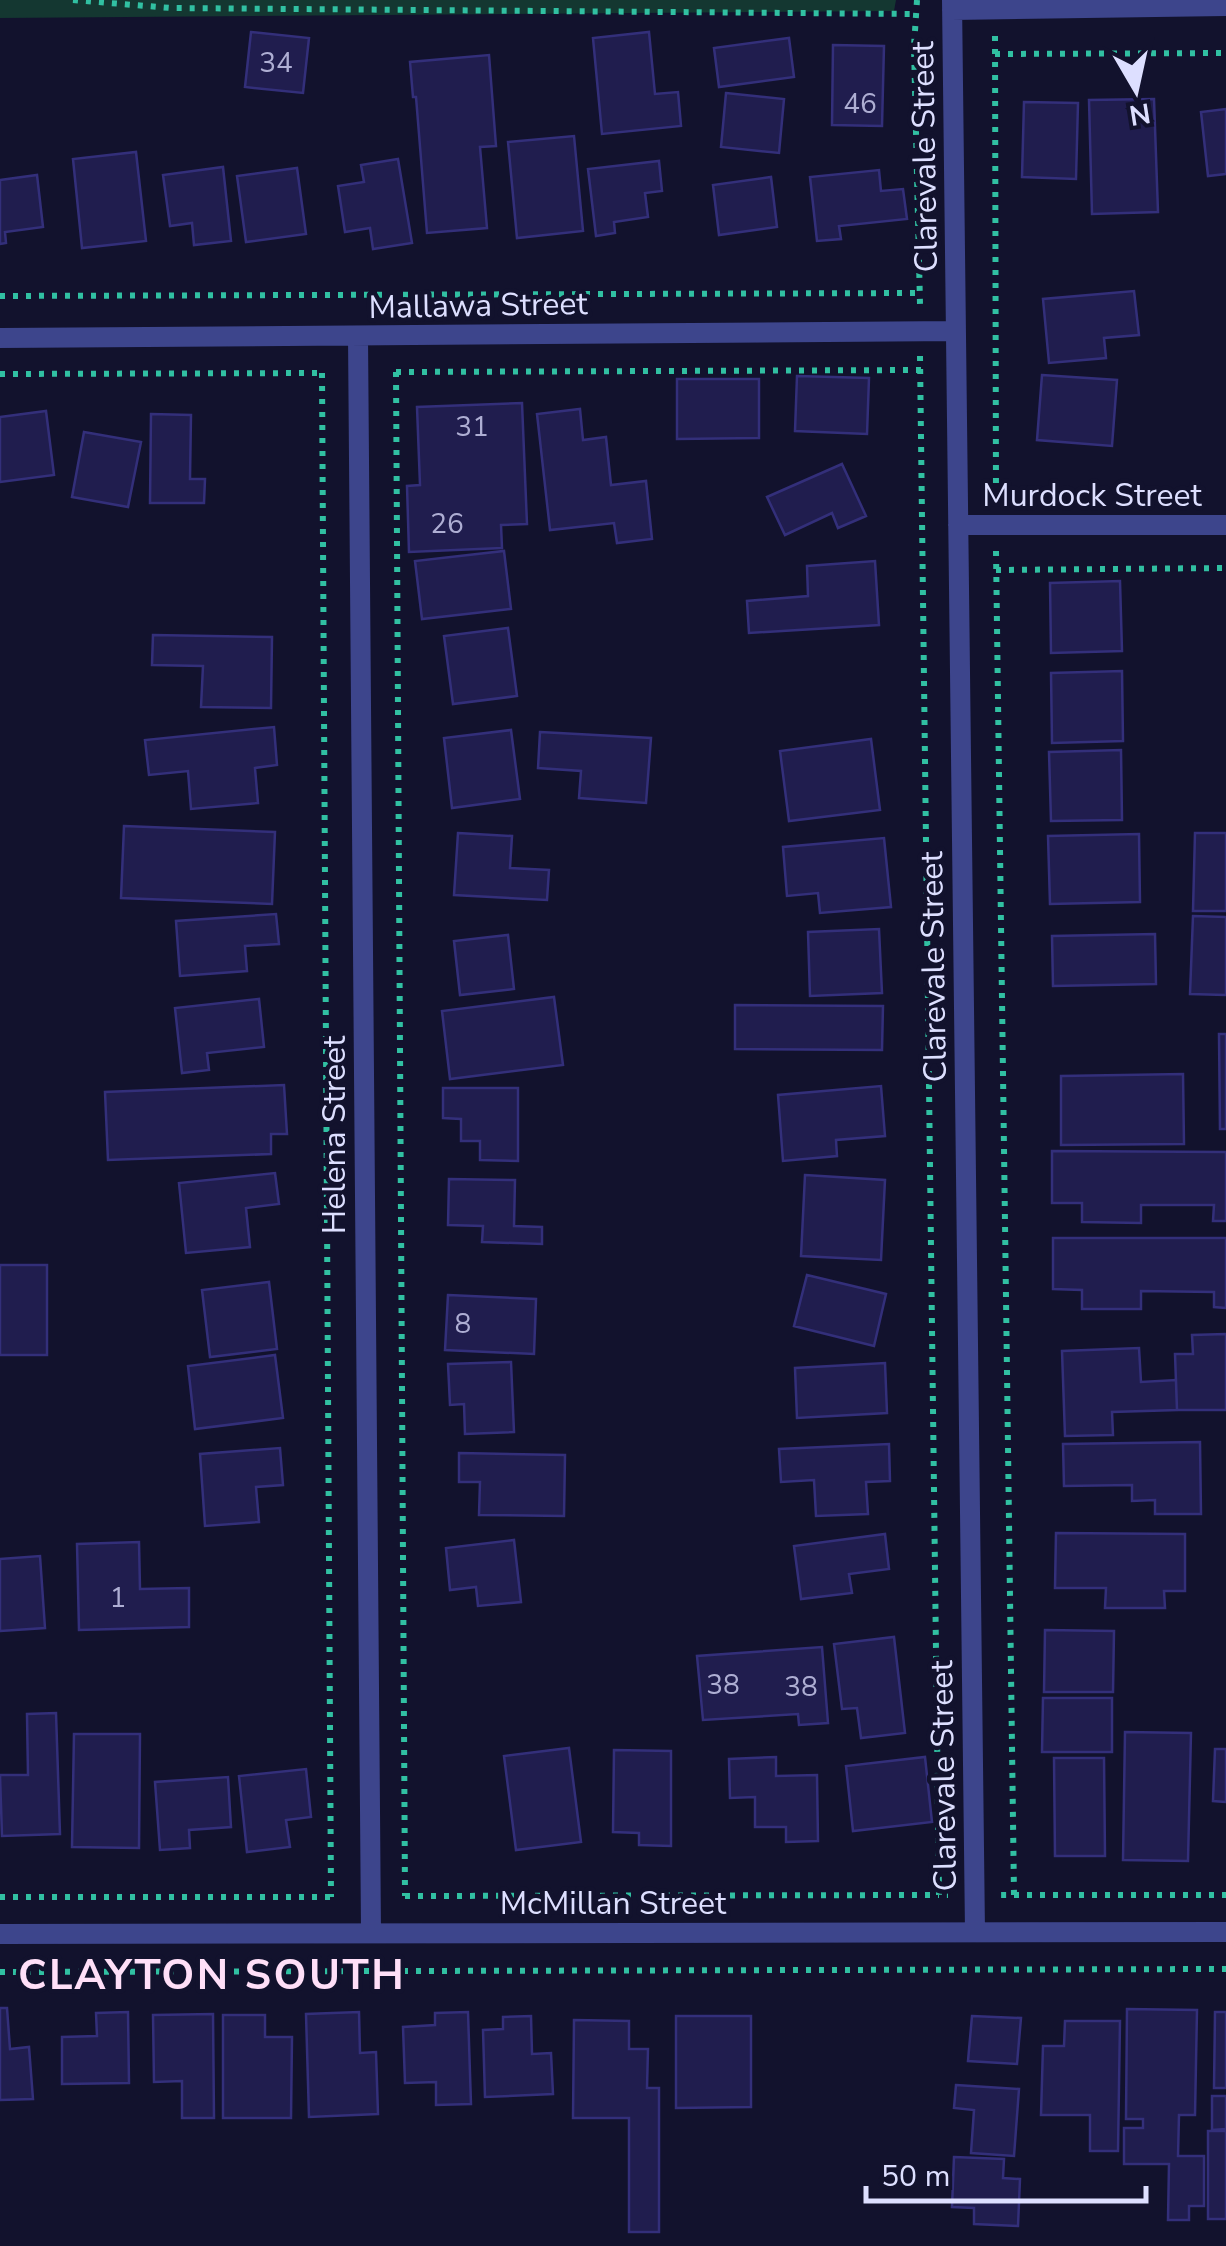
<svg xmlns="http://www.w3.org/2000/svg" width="1226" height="2246" font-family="'Nunito Sans',sans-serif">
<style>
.green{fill:#143731}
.building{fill:#201d4e;stroke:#332f7a;stroke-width:2.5}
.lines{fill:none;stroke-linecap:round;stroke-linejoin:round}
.path{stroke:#31c0a2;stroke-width:6;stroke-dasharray:5 8;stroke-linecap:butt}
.minor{stroke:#3d458c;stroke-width:20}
.labels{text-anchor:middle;stroke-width:9;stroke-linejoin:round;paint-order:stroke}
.number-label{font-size:28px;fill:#aeaed3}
.street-label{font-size:32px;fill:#dddfff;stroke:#12122d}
.district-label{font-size:42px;font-weight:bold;letter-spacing:2.5px;fill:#ffdff8;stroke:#12122d}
</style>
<rect width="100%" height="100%" fill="#12122d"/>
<!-- green -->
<path class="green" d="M0,0H896L894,11L0,18Z"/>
<!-- building -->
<path class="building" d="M251,32L309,38L303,93L245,87Z
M649,32L655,94L678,92L681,126L602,134L593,38Z
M789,38L794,77L719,87L714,48Z
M833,45L884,46L882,126L832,125Z
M489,55L496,146L480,147L487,228L427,233L416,97H413L410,62Z
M726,93L784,99L779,153L721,147Z
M1154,99L1158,212L1092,214L1089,100Z
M1024,102L1078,103L1076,179L1022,177Z
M1226,109V174L1208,176L1201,112Z
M574,136L583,231L517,238L508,142Z
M136,152L146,241L82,248L73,159Z
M398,159L412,243L373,249L370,228L345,232L338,186L364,182L361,165Z
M659,161L662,191L645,193L648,217L614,222L615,233L596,236L588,169Z
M223,167L231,241L194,245L192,223L170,226L163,175Z
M297,168L306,234L246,242L237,176Z
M879,170L881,191L903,189L907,219L839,226L841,239L817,241L810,177Z
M37,175L43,227L5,232L6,243L0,244V180Z
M771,177L777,227L719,235L713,185Z
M1134,291L1139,335L1104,338L1106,358L1049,363L1043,299Z
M1042,375L1117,380L1112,446L1037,440Z
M797,376L869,378L867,434L795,431Z
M677,379H759V438L677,439Z
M522,403L527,524L501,525L502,548L409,552L407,486L420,485L417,407Z
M580,409L583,440L606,437L611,485L646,481L652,539L617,543L614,523L550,530L537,414Z
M46,411L54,475L0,482V417Z
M151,414L191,415L190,479H205L204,503H150Z
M84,432L141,442L128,507L72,497Z
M842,464L866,516L838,528L832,513L785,535L767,497Z
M504,551L511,609L422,619L415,561Z
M875,561L879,625L749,633L747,601L808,596L807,566Z
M1120,581L1122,651L1051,653L1050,583Z
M508,628L517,696L453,704L444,636Z
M153,635L272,637L271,708L201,707L203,666L152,665Z
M1122,671L1123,741L1052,743L1051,673Z
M274,727L277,765L255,768L258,803L191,809L188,771L149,775L145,740Z
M511,730L520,799L452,808L444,738Z
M540,732L651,738L646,803L579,798L581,771L538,768Z
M871,739L880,810L789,821L780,751Z
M1121,750L1122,820L1051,821L1049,752Z
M124,826L275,832L272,904L121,898Z
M458,833L512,836L510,868L549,870L547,900L454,895Z
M1195,833H1226V911H1193Z
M1139,834L1140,902L1050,904L1048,836Z
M884,838L891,907L820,913L818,893L787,896L783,847Z
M276,914L279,944L245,946L247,971L180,976L176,921Z
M1193,916L1226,917V995L1190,994Z
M879,929L882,993L810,996L808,932Z
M1155,934L1156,984L1053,986L1052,936Z
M508,935L514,989L460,995L454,941Z
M554,997L563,1065L450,1079L442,1011Z
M259,999L264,1047L207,1053L209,1070L182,1073L175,1008Z
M735,1005L883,1006L882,1050L735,1049Z
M1219,1034H1226V1129H1220Z
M1183,1074L1184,1144L1061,1145V1076Z
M284,1085L287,1134H271V1154L108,1160L105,1092Z
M881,1086L885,1136L836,1140L837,1156L783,1161L778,1095Z
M443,1088H518V1161L480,1160V1141H461V1119L443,1118Z
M1052,1151L1226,1152V1221H1213L1214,1205H1141V1223L1082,1222V1203H1052Z
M275,1173L279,1204L246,1208L250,1247L186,1253L179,1183Z
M805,1175L885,1180L881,1260L801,1256Z
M449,1179L515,1180L514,1226L542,1227V1244L482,1242L483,1226L448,1225Z
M1053,1238H1226V1308L1214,1307V1292L1141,1291V1309H1082V1290L1053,1289Z
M0,1265H47V1355H0Z
M807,1275L886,1294L874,1346L794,1326Z
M269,1282L277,1349L210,1357L202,1290Z
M448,1295L536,1299L534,1354L445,1350Z
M1226,1334V1410H1177L1175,1354H1193L1192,1335Z
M1139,1348L1141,1382L1176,1380L1177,1410L1112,1412L1113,1435L1065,1436L1062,1351Z
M275,1355L283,1418L195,1429L188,1366Z
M511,1362L514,1432L465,1434L464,1404L450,1405L448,1364Z
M885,1363L887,1413L797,1418L795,1368Z
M1200,1442L1201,1514H1155V1500L1132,1501V1485L1064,1486L1063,1444Z
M889,1444L890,1481L866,1482L868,1514L816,1516L814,1480L781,1482L779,1449Z
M280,1448L283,1485L256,1487L259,1522L205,1526L200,1454Z
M459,1453L565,1455L564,1516L479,1515L480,1482H459Z
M1056,1533L1185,1534V1591H1164L1165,1608H1105L1106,1588H1055Z
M885,1534L889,1569L849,1574L852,1593L801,1599L794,1546Z
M514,1540L521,1602L478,1606L476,1587L450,1590L446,1548Z
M139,1542L140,1589L189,1588V1627L79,1630L77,1544Z
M40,1556L45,1628L0,1631V1559Z
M1045,1630L1114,1631L1113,1692H1044Z
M894,1637L905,1733L861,1738L857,1708L842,1709L834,1644Z
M822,1647L828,1723L799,1725L798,1714L703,1720L697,1656Z
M1043,1698H1112V1752H1042Z
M56,1713L60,1834L2,1836L0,1775H28L27,1714Z
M1125,1732L1191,1733L1188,1861L1123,1860Z
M74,1734H140L139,1848L72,1847Z
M569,1748L581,1842L516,1850L504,1756Z
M1215,1749H1226V1802L1213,1801Z
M614,1750L671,1751V1846L639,1845V1833L613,1832Z
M776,1757V1776L817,1775L818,1841L786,1842V1827H755V1797L730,1798L729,1759Z
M925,1757L932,1822L853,1831L846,1766Z
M1054,1758H1104L1105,1856H1055Z
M306,1769L311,1817L286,1820L290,1847L247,1852L239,1776Z
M228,1777L231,1827L189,1830L190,1848L160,1850L155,1782Z
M0,2008H7L10,2049L29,2047L33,2099L0,2100Z
M1127,2009L1197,2010L1195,2115H1179L1178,2156H1204V2206H1189V2220H1168L1169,2164H1124V2128H1143V2119H1126Z
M128,2012L129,2083L62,2084V2037L97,2036L96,2013Z
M359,2012L360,2053L376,2052L378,2114L309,2117L306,2014Z
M468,2012L471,2104L436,2105V2082L405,2083L403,2027L435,2025V2013Z
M1215,2012H1226V2088H1214Z
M213,2014L214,2118H182V2081L154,2082L153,2015Z
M223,2015H265V2037H292L291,2118H223Z
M531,2016L532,2054L551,2053L553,2094L485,2097L483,2030L503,2029V2017Z
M676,2016H751V2107L676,2108Z
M972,2016L1021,2018L1017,2064L968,2061Z
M574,2020L629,2021V2049H648L647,2088H659V2232H629V2118H573Z
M1065,2021H1120L1118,2151H1090V2115H1041L1043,2046H1064Z
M956,2085L1019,2089L1014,2156L971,2153L974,2110L954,2108Z
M1212,2096H1226V2129L1212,2130Z
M1208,2131H1226V2219H1208Z
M954,2157L1004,2159L1003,2178L1020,2179L1018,2226L974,2224V2208L952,2207Z"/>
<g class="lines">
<!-- path -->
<path class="path" d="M73,0L171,8L917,14
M917,0L914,46L920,304
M995,36L996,499
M995,54L1226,53
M0,296L919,293
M920,356L939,1895H948
M396,372L405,1896
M396,372L921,370
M322,373L331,1897
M0,374L324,373
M996,551L1014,1895H1000
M996,570L1226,568
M1014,1895H1226
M405,1896L939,1895
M0,1897H333
M0,1972L1226,1969"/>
<!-- minor -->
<path class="minor" d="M952,0L975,1932
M952,10L1226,6
M358,336L371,1933
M0,338L956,331
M958,525H1226
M0,1934L1226,1932"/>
</g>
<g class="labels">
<!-- number labels -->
<g class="number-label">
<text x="276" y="72">34</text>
<text x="860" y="113">46</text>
<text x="472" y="436">31</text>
<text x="447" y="533">26</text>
<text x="463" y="1333">8</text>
<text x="118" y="1607">1</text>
<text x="723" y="1694">38</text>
<text x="801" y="1696">38</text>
</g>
<!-- street labels -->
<g class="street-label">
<text transform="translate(924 157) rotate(-91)" y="11">Clarevale Street</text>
<text transform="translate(478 305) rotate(-1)" y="11">Mallawa Street</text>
<text x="1092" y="506">Murdock Street</text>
<text transform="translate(933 967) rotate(-91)" y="11">Clarevale Street</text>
<text transform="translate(334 1135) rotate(-90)" y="11">Helena Street</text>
<text transform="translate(943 1776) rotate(-91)" y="11">Clarevale Street</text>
<text x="613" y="1914">McMillan Street</text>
</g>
<!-- district labels -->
<g class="district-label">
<text x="212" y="1989">CLAYTON SOUTH</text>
</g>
</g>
<!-- north arrow -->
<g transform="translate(1136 90) rotate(171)" stroke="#12122d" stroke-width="8" paint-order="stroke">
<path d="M0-8L18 38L0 25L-18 38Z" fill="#dddfff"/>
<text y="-15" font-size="28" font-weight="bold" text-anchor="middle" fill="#dddfff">N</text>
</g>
<!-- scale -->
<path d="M866 2186v15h280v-15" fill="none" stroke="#dddfff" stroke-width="5"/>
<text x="881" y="2186" font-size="30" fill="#dddfff" stroke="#12122d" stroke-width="8" paint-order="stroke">50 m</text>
</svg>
